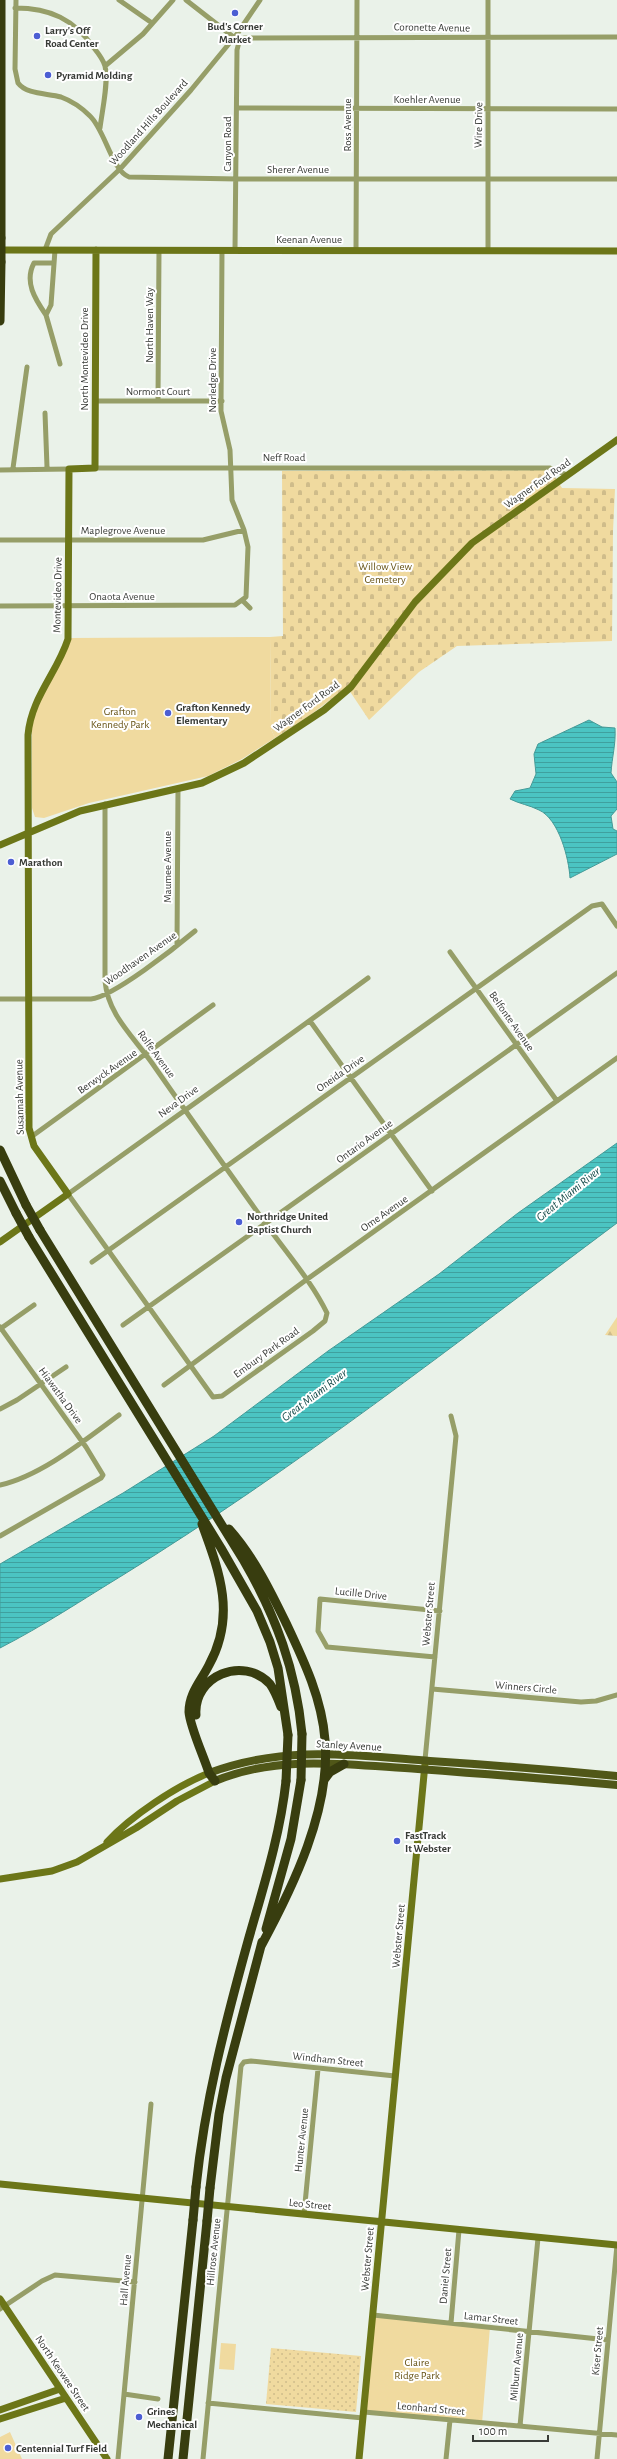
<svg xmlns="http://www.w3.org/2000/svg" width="617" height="2459" font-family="'Alegreya Sans',sans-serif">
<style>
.grass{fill:url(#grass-dots)}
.forest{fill:url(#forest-firs)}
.cemetery{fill:url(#cemetery-stones)}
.park{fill:#f0da9f}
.water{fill:url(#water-rules);stroke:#459b98}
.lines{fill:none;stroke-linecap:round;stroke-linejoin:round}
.street{stroke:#969e68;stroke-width:5}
.secondary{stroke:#6c7618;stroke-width:7}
.primary{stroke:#505718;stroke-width:8}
.highway{stroke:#383d0f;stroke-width:9}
.highway-bridge{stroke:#383d0f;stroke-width:9}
.poi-dot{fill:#4c5ed3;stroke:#fff;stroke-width:1.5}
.labels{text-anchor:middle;stroke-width:4;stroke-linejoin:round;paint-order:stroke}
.poi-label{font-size:11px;font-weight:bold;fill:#383b37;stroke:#fff;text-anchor:start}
.street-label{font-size:11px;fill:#383b37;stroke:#fff}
.park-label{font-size:11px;fill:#675315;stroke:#fff}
.water-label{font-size:12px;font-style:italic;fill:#104746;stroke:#fff}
</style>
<defs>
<pattern id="grass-dots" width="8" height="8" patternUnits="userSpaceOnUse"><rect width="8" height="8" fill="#f0da9f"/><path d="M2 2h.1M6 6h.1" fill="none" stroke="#cfbc8a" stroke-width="1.8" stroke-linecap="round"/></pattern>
<pattern id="forest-firs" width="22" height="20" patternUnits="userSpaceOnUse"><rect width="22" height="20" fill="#f0da9f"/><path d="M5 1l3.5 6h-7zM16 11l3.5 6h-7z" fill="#cfbc8a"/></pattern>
<pattern id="cemetery-stones" width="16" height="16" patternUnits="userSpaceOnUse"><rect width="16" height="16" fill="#f0da9f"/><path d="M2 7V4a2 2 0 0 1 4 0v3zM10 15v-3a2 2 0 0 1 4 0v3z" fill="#cfbc8a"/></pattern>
<pattern id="water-rules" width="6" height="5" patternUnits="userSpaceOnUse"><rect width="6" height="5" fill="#4bc4c2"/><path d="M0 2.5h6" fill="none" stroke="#3fa09e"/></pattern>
</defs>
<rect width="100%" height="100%" fill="#eaf2e9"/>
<!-- grass -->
<path class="grass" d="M271,2348L361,2356L356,2412L266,2404Z"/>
<!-- forest -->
<path class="forest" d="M617,1317V1336L605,1335Z"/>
<!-- cemetery -->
<path class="cemetery" d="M545,470L552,472L562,488L615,489L613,531L612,641L457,646L419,672L369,720L347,687L309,716L275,738L271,729L270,637L283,636L282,471Z"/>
<!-- park -->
<path class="park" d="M270,637L271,729L275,738L242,759L208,776L89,803L44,818L35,817L32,808V720L38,703L70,638Z
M373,2315L490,2327L482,2423L364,2412Z
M221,2343L236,2344L234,2370L219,2369Z
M10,2432L22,2459H0V2437Z"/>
<!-- water -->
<path class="water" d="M589,720L602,727L615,728C616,744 612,757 611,773L617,782V809L611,816L613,829L617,831V854L570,878C569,859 559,819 539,810C529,805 520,804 510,799L515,791L530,788L536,774L534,754L538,744Z
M617,1143V1223C455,1344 295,1469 123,1575C82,1600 43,1626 0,1648V1564L123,1493L214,1436L328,1351L439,1274L518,1213Z"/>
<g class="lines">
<!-- street -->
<path class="street" d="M16,0L15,69L18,83C27,95 48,93 61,97C72,101 82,108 90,116C105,130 112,171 129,177L237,179H617
M119,0L152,23
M186,0L236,39
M488,0V250
M15,8C50,8 74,19 94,48C98,53 103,59 105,66C109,81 102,111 100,128
M105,66L143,34L173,0
M237,108L617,109
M235,249L237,50L239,42L244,38L617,37
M45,250L51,234L120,169L191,90L237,34L260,0
M55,250L51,305L46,315L60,364
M356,250L357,0
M46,315C35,299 24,282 34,263H53
M95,401H222
M158,401L159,250
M45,413L47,467
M13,468L27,367
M95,468H550L567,475
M0,470L69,469
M0,540H203L244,530
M243,601L250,608
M0,606L235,605L246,597L248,547L244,530L232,500L230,450L221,411L222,250
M105,804V981C108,1015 133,1036 152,1063C191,1119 231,1175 271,1231C290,1257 313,1284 327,1313L325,1321L313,1331L222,1396L213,1397L68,1194C168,1122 269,1051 368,978
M177,945L178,788
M450,952L557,1101
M0,999H91C113,997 176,947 195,931
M310,1021L432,1191
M31,1137L213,1005
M92,1262L592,906L602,904L617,926
M123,1325L617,973
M0,1327L86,1447L103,1475L101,1478L0,1536
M0,1329L34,1305
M164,1385L306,1280L617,1058
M0,1409L17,1400L66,1367
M0,1485C41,1476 85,1440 119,1415
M435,1657L327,1647L318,1631L320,1599L440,1611
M432,1689L581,1702L596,1701L617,1695
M425,1760L456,1436L451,1416
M304,2214L318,2069
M0,2309L42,2281L55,2275L135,2282
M373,2315L608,2340
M451,2323L459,2230
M124,2394L158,2399
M208,2403L363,2418
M364,2412L617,2435
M520,2426L538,2238
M118,2459L151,2104
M203,2459L241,2066L244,2062L251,2061L395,2076
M446,2459L450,2420
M597,2459L617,2245"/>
<!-- secondary -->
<path class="secondary" d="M0,250L617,251
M0,845L80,811L202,783L244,763L324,710L351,687L415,602L472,543L617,440
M0,1242L68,1194L34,1146L29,1128L28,735C31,698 57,673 68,639L69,469L95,468L96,250
M107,1842C131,1816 176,1786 209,1773
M0,1879L52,1871L77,1862L136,1828L177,1801L215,1781
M0,2184L617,2245
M0,2299L107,2459
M0,2410L60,2389
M0,2419L66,2398
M359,2459L425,1764"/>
<!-- primary -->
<path class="primary" d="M209,1773C285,1745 351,1755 430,1761C492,1765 555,1770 617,1776
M215,1781C280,1754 350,1765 418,1769C485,1774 551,1779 617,1785"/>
<!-- highway -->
<path class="highway" d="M1,0V238
M0,321L1,262
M0,1150L26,1205
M0,1181L16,1213
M40,1230L244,1561C276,1616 296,1670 302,1734
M29,1237L221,1548L257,1611L270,1642L278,1668L288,1735
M202,1524C220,1573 236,1616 209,1665C201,1681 189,1693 189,1712C190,1727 204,1757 209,1773L215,1781
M229,1529C254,1557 271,1592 287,1625C304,1661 322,1699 325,1740C331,1809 293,1887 261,1946
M196,1715C193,1676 243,1655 270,1684C275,1691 278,1699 281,1707
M324,1780L330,1772L344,1764
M266,1929L291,1839L301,1780
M196,2187C205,2101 225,2024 248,1941C263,1888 280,1836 286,1781
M210,2188L219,2114L226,2078L262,1942
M168,2459L193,2220
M183,2459L207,2221"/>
<!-- highway-bridge -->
<path class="highway-bridge" d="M1,238V262
M26,1205L40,1230
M16,1213L29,1237
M301,1780L302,1734
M286,1781L288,1735
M193,2220L196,2187
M207,2221L210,2188"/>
</g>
<!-- markers -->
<g class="poi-dot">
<circle cx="235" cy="13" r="4"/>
<circle cx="37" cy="36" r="4"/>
<circle cx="48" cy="75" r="4"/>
<circle cx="168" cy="713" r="4"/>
<circle cx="11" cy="862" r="4"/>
<circle cx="239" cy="1222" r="4"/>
<circle cx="397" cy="1841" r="4"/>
<circle cx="139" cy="2417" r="4"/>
<circle cx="8" cy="2448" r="4"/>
</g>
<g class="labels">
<!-- poi labels -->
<g class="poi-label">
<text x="235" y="30" text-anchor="middle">Bud's Corner<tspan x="235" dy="13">Market</tspan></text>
<text x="45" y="34">Larry's Off<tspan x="45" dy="13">Road Center</tspan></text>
<text x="56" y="79">Pyramid Molding</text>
<text x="176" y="711">Grafton Kennedy<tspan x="176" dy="13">Elementary</tspan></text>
<text x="19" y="866">Marathon</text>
<text x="247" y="1220">Northridge United<tspan x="247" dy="13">Baptist Church</tspan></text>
<text x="405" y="1839">FastTrack<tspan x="405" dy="13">It Webster</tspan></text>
<text x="147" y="2415">Grines<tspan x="147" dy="13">Mechanical</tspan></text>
<text x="16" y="2452">Centennial Turf Field</text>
</g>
<!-- street labels -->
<g class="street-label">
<text transform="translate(432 27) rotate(1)" y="4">Coronette Avenue</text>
<text x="427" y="103">Koehler Avenue</text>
<text transform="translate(148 122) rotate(-48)" y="4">Woodland Hills Boulevard</text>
<text transform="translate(347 125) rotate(-90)" y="4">Ross Avenue</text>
<text transform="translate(478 125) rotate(-89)" y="4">Wire Drive</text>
<text transform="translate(227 144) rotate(-90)" y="4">Canyon Road</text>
<text x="298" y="173">Sherer Avenue</text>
<text x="309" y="243">Keenan Avenue</text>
<text transform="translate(149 325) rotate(-90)" y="4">North Haven Way</text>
<text transform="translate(84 359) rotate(-90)" y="4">North Montevideo Drive</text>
<text transform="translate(212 380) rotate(-90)" y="4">Norledge Drive</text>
<text x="158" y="395">Normont Court</text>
<text x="284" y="461">Neff Road</text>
<text transform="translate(537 483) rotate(-35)" y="4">Wagner Ford Road</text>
<text x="123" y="534">Maplegrove Avenue</text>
<text transform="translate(57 595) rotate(-89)" y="4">Montevideo Drive</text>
<text x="122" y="600">Onaota Avenue</text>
<text transform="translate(306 706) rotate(-36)" y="4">Wagner Ford Road</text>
<text transform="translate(167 867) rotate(-90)" y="4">Maumee Avenue</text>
<text transform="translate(140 958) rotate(-35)" y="4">Woodhaven Avenue</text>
<text transform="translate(512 1021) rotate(55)" y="4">Belfonte Avenue</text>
<text transform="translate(157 1054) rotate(54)" y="4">Rolfe Avenue</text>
<text transform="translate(107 1071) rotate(-35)" y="4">Berwyck Avenue</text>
<text transform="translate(340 1073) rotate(-35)" y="4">Oneida Drive</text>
<text transform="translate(19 1097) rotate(-91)" y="4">Susannah Avenue</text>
<text transform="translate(178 1101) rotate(-36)" y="4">Neva Drive</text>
<text transform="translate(364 1141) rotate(-36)" y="4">Ontario Avenue</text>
<text transform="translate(384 1213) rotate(-35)" y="4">Ome Avenue</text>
<text transform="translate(266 1352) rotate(-36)" y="4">Embury Park Road</text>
<text transform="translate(61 1395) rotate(54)" y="4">Hiawatha Drive</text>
<text transform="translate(361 1593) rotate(6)" y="4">Lucille Drive</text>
<text transform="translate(428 1614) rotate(-85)" y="4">Webster Street</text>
<text transform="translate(526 1687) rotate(5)" y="4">Winners Circle</text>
<text transform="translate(349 1745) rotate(3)" y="4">Stanley Avenue</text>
<text transform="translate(398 1936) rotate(-85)" y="4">Webster Street</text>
<text transform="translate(328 2059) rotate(6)" y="4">Windham Street</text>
<text transform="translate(301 2140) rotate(-84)" y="4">Hunter Avenue</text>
<text transform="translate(310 2204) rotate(6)" y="4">Leo Street</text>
<text transform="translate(213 2252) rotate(-84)" y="4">Hillrose Avenue</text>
<text transform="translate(367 2259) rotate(-85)" y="4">Webster Street</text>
<text transform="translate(445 2276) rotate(-85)" y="4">Daniel Street</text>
<text transform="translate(125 2280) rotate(-85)" y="4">Hall Avenue</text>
<text transform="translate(491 2318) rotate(6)" y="4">Lamar Street</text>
<text transform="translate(597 2351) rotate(-85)" y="4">Kiser Street</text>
<text transform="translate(516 2367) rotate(-85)" y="4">Milburn Avenue</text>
<text transform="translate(63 2373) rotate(56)" y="4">North Keowee Street</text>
<text transform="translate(431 2408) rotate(5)" y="4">Leonhard Street</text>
</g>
<!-- park labels -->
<g class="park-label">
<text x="385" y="570">Willow View<tspan x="385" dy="13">Cemetery</tspan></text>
<text x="120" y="715">Grafton<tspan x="120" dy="13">Kennedy Park</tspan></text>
<text x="417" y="2366">Claire<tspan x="417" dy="13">Ridge Park</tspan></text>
</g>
<!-- water labels -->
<g class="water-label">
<text transform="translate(568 1194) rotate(-39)" y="4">Great Miami River</text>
<text transform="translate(314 1395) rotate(-37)" y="4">Great Miami River</text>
</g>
</g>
<!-- scale -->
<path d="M473 2435v6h75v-6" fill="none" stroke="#383b37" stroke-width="2"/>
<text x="479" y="2435" font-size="12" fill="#383b37" stroke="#ffffff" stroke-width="3" paint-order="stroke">100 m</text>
</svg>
